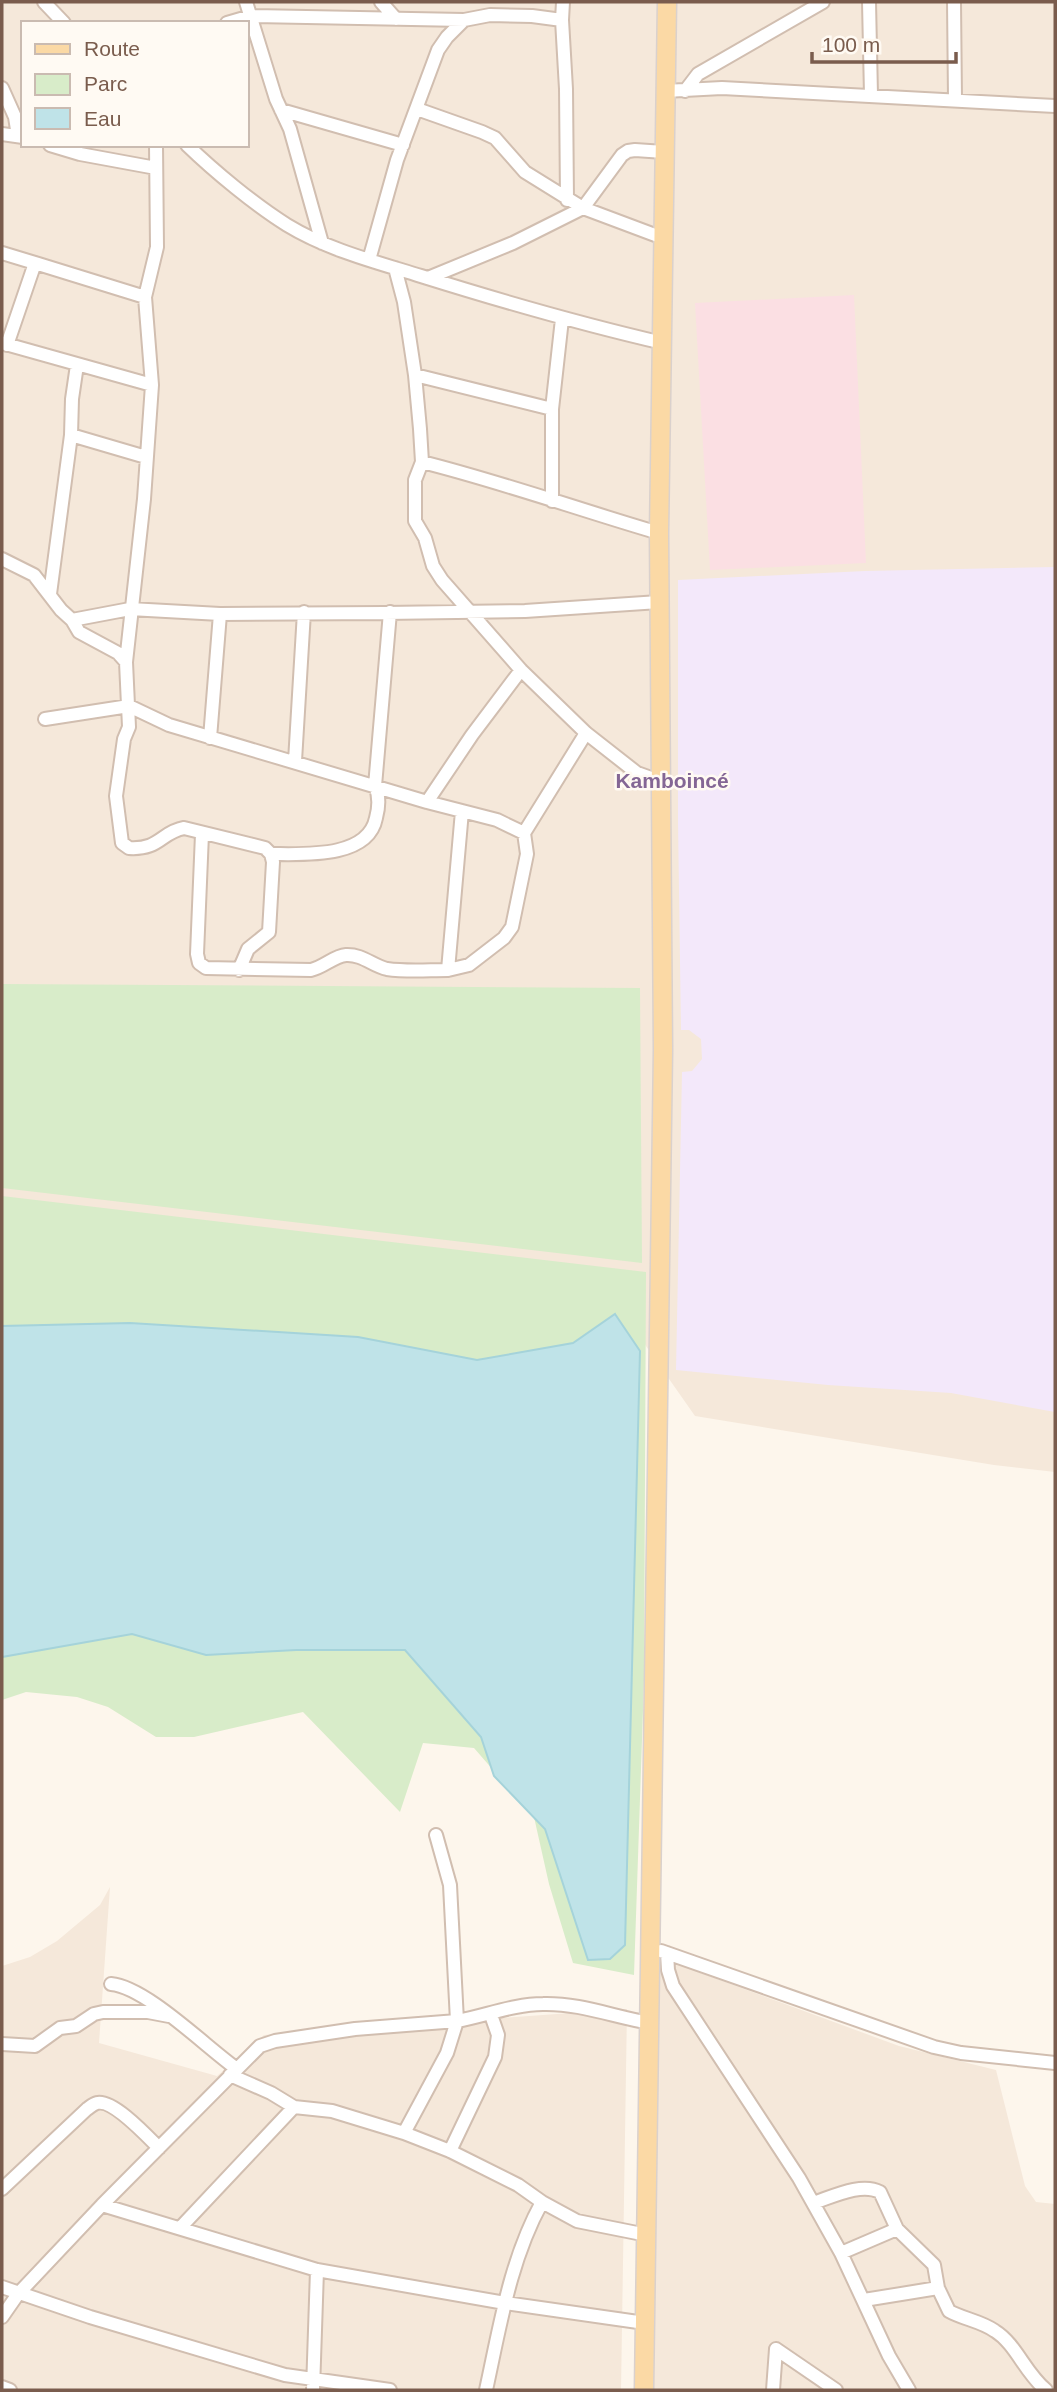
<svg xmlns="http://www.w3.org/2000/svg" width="1057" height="2392" font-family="Arial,sans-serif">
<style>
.residential{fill:#f5e8da;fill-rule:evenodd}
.education{fill:#f3e8fa}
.medical{fill:#fbdfe3}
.green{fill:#d8ecc9}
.water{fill:#bfe3e8;stroke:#a5d3da;stroke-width:2}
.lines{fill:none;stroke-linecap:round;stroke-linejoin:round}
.street-casing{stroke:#d1beb0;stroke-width:16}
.primary-casing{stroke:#dad1cd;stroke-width:21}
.street{stroke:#fff;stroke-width:12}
.primary{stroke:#fbd9a5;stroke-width:18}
.labels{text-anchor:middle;stroke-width:5;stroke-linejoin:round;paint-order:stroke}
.quarter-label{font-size:21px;font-weight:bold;fill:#846695;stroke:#fffaf3}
</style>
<rect width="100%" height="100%" fill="#fdf6ec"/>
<!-- residential -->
<path class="residential" d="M2,2H1055V1472L994,1465L695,1416L606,1289L2,1210ZM23,23H247V145H23Z
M110,1887L99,2043L217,2076L264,2035L627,2009L621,2390H2V1966L30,1957L57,1941L100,1905Z
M660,1958L899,2046L996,2070L1025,2186L1036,2202L1055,2204V2390H652Z"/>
<!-- education -->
<path class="education" d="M1055,567V1412L951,1393L828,1385L676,1370L682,1072L692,1071L702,1059L701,1039L689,1030H681L678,821V580L865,571Z"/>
<!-- medical -->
<path class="medical" d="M854,295L866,563L710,570L695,303Z"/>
<!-- green -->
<path class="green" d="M2,984L640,988L642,1263L2,1188Z
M2,1196L646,1272L644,1681L634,1975L573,1963L549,1884L534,1817L474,1748L423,1743L400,1812L303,1712L194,1737H156L108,1707L77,1697L26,1692L2,1700Z"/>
<!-- water -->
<path class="water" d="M615,1314L640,1351L625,1945L610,1959L588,1960L545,1829L494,1776L481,1737L405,1650H296L206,1655L132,1634L2,1657V1326L130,1323L358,1337L477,1360L573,1343Z"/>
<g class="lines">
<!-- street casing -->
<g class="street-casing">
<path id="street" d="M44,2L64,23
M246,2L276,99L290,129L322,243
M381,2L396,19
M869,2L871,95
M954,2L955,99
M562,20L563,2
M227,23L251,16L464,20L490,15L532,16L562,20L566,89L567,200
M2,88L15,117L18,136
M665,91L722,88L1055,106
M685,91L698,74L823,2
M417,109L482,132L495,138L525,172L583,208L622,155L628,151L635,150L664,152
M281,110L403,145
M2,134L23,137
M50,145L80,154L156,168
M156,145L157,247L145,297L152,385L144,499L126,662L129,727L124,739L116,796L122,843L129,848C160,850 161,832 184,828L265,848L271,854L273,862L269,932L248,949L239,970
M187,145C215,172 255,205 287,225C328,250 376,262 421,276C501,301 581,324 663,343
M2,253L35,263
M369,260L397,160L438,50L447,37L464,20
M395,268L404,302L415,375L420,429L422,462L415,480V521L425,538L433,566L442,580L521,670L586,733L637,773L662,782
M428,278L513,243L583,208L663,238
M2,343L152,385
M7,345L35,263L145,297
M415,375L552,409
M71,435L72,399L77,365
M422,462C502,482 580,510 659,533
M552,501V409L562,319
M2,559L34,575L61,610L72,620L79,632L118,653L126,662
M50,594L71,435L146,457
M72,620L130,609L220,614L385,613L525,611L659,602
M45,719L129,706L169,725L427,802L497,820L524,833L527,854L512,927L504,938L469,965L448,970
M210,738L220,614
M295,761L304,612
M427,802L472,735L521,670
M524,833L586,733
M202,834L197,954L199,963L206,968L311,970C324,967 334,956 346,955C362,954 373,966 387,969C407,972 428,970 448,970L462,811
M271,854C302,854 368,859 376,818C379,807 380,797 375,786L390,612
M661,1951L934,2047L961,2053L1055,2063
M667,1953L668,1970L673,1986L799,2178L841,2253L889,2356L909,2390
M111,1984C146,1987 206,2047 237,2069
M2,2044L35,2046L60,2028L76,2026L94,2014L103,2012H148L169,2016
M230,2075L271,2093L294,2107L332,2111L404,2133L450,2151L518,2185L542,2202
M404,2133L447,2053L457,2021C485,2016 514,2004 543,2004C580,2003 614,2017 650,2023
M450,2151L495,2057L498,2035L491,2015
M2,2189L87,2109C90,2107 93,2104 97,2103C113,2099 148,2137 159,2148
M813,2203C832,2197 861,2182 880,2192L897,2229
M102,2205L317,2270L505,2303L645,2323
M180,2228L294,2107
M841,2253L897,2229L934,2265L938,2288L864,2300
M2,2287L90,2317L285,2375L390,2390
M938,2288L949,2311C963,2319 981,2321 995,2331C1016,2344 1025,2373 1046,2390
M2,2317L18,2294L102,2205L260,2046L275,2041L355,2029L457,2021L450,1885L436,1835
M776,2349L836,2390
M2,2387L10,2390
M313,2390L317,2270
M486,2390C500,2326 510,2260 542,2202L577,2221L647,2235
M773,2390L776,2349"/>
</g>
<!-- primary casing -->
<g class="primary-casing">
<path id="primary" d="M644,2390L663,1050L659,533L667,2"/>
</g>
<!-- street -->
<use href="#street" class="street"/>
<!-- primary -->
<use href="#primary" class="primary"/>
</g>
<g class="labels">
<!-- quarter labels -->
<g class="quarter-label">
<text x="672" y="788">Kamboincé</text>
</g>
</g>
<!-- border -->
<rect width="1057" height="2392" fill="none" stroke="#7a5c4d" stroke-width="7"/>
<!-- legend -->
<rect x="21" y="21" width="228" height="126" fill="#fffaf3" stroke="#cabbb1" stroke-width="2"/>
<rect x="35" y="44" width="35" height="10" fill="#fbd9a5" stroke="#cabbb1" stroke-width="2"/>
<text x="84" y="56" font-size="21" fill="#7a5c4d">Route</text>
<rect x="35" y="74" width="35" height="21" fill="#d8ecc9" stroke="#cabbb1" stroke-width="2"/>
<text x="84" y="91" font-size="21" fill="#7a5c4d">Parc</text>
<rect x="35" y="108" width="35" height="21" fill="#bfe3e8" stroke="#cabbb1" stroke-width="2"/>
<text x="84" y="126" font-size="21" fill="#7a5c4d">Eau</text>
<!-- scale -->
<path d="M812 52v10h144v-10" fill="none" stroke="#7a5c4d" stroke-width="3.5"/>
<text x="822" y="52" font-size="21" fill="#7a5c4d" stroke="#fffaf3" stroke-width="5" paint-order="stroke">100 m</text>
</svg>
